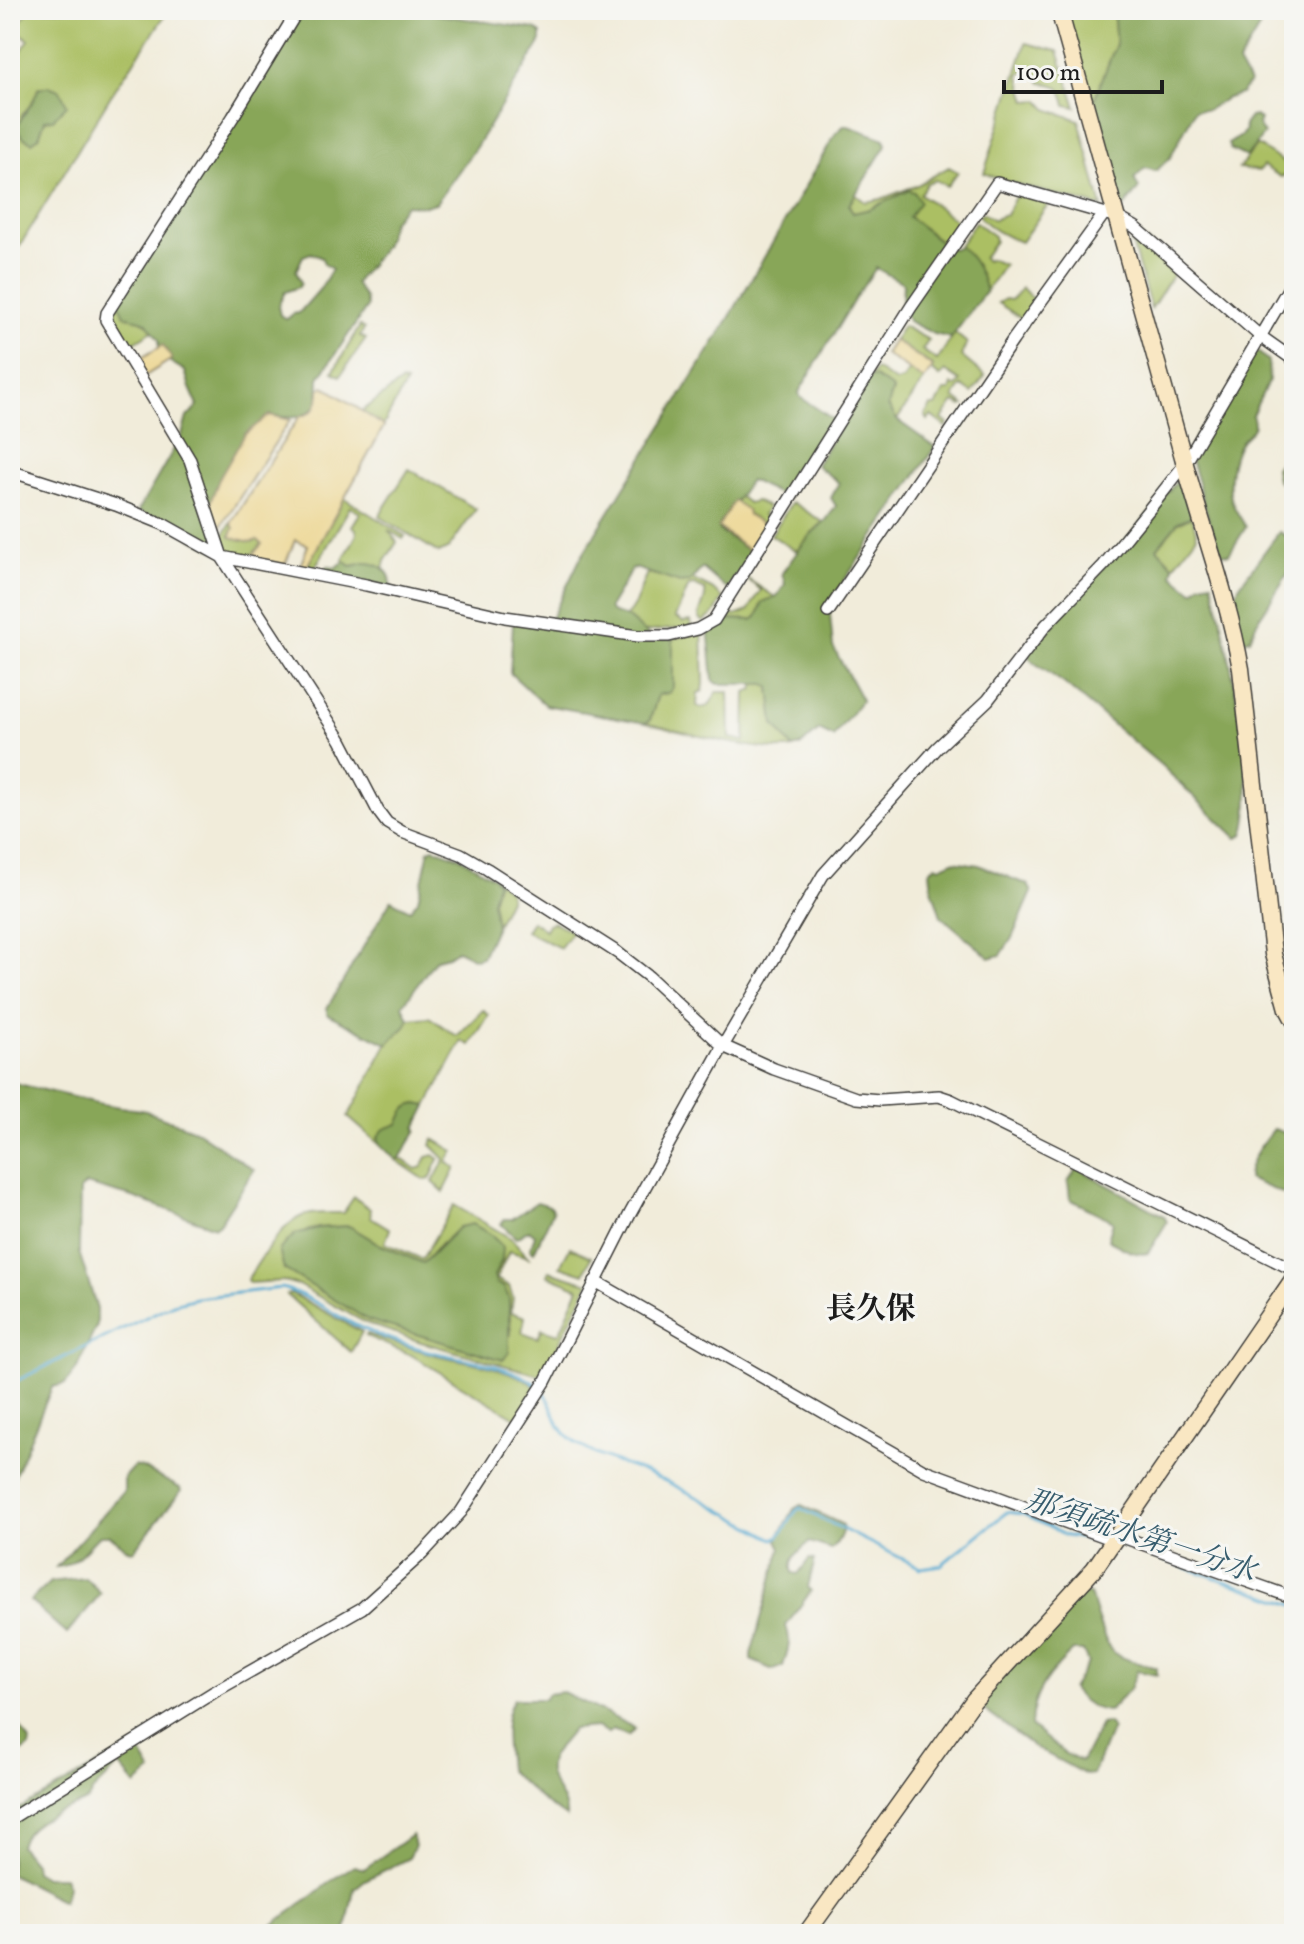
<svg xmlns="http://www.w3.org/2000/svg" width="1304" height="1944" font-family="Vollkorn,'Noto Serif JP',serif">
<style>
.green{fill:#abbf63;stroke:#646e40;stroke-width:2;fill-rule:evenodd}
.forest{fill:#88a659;stroke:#52613a;stroke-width:2;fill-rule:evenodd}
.sand{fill:#eeda9e;stroke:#857b5d;stroke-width:2}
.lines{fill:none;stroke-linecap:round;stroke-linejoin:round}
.stream{stroke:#56aad1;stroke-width:3}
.street-casing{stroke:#3c3b38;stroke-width:14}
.secondary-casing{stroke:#3c3b38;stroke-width:19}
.street{stroke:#fff;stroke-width:11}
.secondary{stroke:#f9e7c3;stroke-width:16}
.labels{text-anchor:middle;stroke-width:6;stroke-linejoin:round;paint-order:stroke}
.neighbourhood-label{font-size:30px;font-weight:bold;fill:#1c1c1c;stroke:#f6f6f2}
.water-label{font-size:30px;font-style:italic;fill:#365c6d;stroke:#f6f6f2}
</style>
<rect width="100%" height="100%" fill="#f6f6f2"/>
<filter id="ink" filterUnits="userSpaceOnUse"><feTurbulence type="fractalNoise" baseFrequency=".0125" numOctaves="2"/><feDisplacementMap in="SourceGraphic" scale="16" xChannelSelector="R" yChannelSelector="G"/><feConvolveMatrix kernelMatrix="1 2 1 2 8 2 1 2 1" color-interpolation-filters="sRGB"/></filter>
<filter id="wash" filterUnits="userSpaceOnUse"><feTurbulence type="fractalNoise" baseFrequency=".006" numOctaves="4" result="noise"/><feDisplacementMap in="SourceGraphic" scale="32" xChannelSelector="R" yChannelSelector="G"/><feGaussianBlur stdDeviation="1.8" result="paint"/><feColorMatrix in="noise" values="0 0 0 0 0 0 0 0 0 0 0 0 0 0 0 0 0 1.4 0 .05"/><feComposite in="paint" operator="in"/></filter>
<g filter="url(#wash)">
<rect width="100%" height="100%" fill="#f1ecda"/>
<!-- green -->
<path class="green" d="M29,10H161L166,14L110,97L10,262V240L17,244L15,224L10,230V171L12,172L13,157L10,159V66L29,40L15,29ZM38,89L45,119L39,137L21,116L34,101Z
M1065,10H1113L1116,44L1092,105Z
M1026,43L1058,51L1076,107L1066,105C1062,87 1059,84 1041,83L1034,68L1019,74L1027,101L1039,100L1047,109L1079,120L1102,207L1000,180L984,173Z
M1257,145L1294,169L1292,179L1285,175L1281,177L1263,166L1259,171L1239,168Z
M949,167L958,172L947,186L935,180L927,183L920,194L962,225L948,247L909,217V190L870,209L853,214L849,205L855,194L865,202L881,199L917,185Z
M1018,191L1051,200L1021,242C1005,237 987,227 978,215L983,213L994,220L1002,215H1006Z
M975,222L994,236L995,241L983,258L986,261L991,259L1004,265L986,291L976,269L959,246Z
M1133,230L1177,268L1151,309L1129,233Z
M1022,288L1036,302L1022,319L998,303L1005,299L1011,300Z
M118,301L154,330L128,346L111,316Z
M360,326L364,329L360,336L366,339L340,376L333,372Z
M903,326L929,340L922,350L937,360L955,333L967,343L961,356L985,376L972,393L962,386L954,397L964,405L962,406L954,402L942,419L948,424L946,427L931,416L928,420L925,415L931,406H936L944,391H950L952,385L956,387L960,381L945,371L940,377L931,370L933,366L894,340Z
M876,369L896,382L903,380L909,370L924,380L897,420L888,406L893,391L870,377Z
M401,382L406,383L361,467L356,407L362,411Z
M409,469L476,509L449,548L439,553L379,516Z
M738,496L748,503L756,501L768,507L763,515L772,522L769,527L748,515L734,501Z
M344,498L405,536L403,539L388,530L397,542L385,561L383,569L365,563L351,566L343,560L357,534L356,529L352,526L360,513L350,507L313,571L305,570Z
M792,502L823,522L796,551L771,535Z
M1191,512L1197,536L1174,566L1157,548L1178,522L1183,521Z
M231,523L234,528L230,536L258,540L263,544L250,557L226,553L220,540Z
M647,573L689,582L692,579L712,589L723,598L714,614L703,622L699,618C699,608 707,601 705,590L694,585L689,586L675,617L683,622L691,621L692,627L643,632L624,618C639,604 638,591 647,573Z
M743,576L775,597L763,602L757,617L752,620L719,619L723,610L735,616L748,611L761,590Z
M702,632L704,684L703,691L698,693L697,706L701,708L709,706L717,692H729L730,738L745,741L746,693L753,690L755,684H765L770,687L774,724L793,748C767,755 675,730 645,723L650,720L658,694L673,687L671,639Z
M494,878L509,891L510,897L496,926L492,901L497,883Z
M532,921L545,930L548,924L553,922L572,931L560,948L526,931Z
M483,1010L489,1015L470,1045L462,1041L427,1106L417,1104L398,1124L378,1137L380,1145L348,1117L387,1044L405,1027L409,1019L429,1017L457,1036Z
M434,1139L454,1151L447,1162L456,1168L444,1192L433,1182L445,1159L431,1145Z
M434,1155L439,1159L430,1179L425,1180L396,1160L400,1158L416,1169L422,1167L427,1157Z
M354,1197L370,1209L371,1217L390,1229L385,1243L422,1259L454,1205L512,1239L528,1257L509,1251L496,1279L509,1286L513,1298L511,1312L525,1317L522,1332L538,1338L542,1329L559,1334L579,1288L547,1275L549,1271L589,1283L543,1376L421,1342L366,1323L298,1285L284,1281L249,1283L247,1280C260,1260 282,1222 305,1215C316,1212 331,1213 343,1213ZM349,1226L381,1245L423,1264L441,1243L502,1260L494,1276L495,1283L509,1298L511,1335L319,1291L306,1280L284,1269L318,1228Z
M570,1247L591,1257L584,1274L560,1266Z
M291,1293L362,1332L351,1352L287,1295Z
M367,1334C387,1340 407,1347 428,1353C460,1362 512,1366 537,1388L517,1419L411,1355L366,1336Z"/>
<!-- forest -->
<path class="forest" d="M300,10H406L535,29L541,33V41L476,147L436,203L425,206L405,205L392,222L384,247L355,283L365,298L367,307L319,378L318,405C303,420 289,419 269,415L219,479L217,551L138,511L182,435L187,417L198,406L190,388L185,371L164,358L159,350V340L146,322C130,315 125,323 118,301ZM311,253L322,258L324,264L332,269L320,289L299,313L293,314L287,319L280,315L278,306L285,292L299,287L301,283L296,271L303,256Z
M1113,10H1262L1261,25L1238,63L1249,83L1241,94L1227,98L1207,110H1195L1170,158L1156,171L1145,168L1134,179L1139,188L1125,206L1120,207L1092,105L1116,44Z
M48,86L60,90L67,105L53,119L45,120L39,137L32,142L24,138L16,129C22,114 34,104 38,89Z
M1256,116L1260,120L1258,125L1264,134L1246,157L1230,149L1228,144L1241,136L1245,130L1244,125L1250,117Z
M845,125L885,139L886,145L849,205L853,213L870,209L909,190L914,192L920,202L909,217L946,246L953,249L959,246C974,257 981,273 986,291L951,338L934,334L908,321L902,305L903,283L876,268L857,295L799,392L800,397L837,422L787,498L750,480L718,527L720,531L752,553L727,589L702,568L690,582L680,583L635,568L632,569L609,608L611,612L628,618L654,640L671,639L673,641V687L669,693L658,695L650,720L645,723L545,705L510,673L513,623L548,625L581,557L725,325L836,133Z
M1257,351L1268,361L1269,380L1252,415C1258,430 1249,431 1241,441C1231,456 1226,488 1233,504C1236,512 1242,520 1246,527L1229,554L1222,553L1210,524L1189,453L1196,434H1201Z
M870,377H875L893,389L888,406L897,420L935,447L829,603L833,647L862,700L833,737L819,730L802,745L793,748L774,724L770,687L765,684H718L713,680L708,628L719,619L752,620L757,617L763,602L777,596L785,584L782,573L809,536L826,520L836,506L831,498L839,483L816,465Z
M1294,443V494L1277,480L1275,468Z
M1179,479L1191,512L1190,517L1178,522L1157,548L1174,566L1172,574L1191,590L1194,591L1201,584L1212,582C1224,625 1262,802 1242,836L1237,838L1162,766L1065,684L1032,661L1027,654Z
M1279,532L1294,540V547L1288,557L1292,567L1257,622L1250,639L1244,641L1239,638L1235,597L1239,586Z
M345,561L351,566C356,566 360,563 365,563C379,562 394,573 390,587L324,573L328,566L335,568Z
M433,848L459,857L494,878L497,883L492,901L496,926L482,957L475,959L457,950L448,956L436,959L403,1005L409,1019L405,1027L387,1044L327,1014V1008L391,900L410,910L418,900L429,850Z
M953,861L979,865L1028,885L1032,892L1012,938L1001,955L990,958L941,916L932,889L930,871L936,865L940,867Z
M10,1082L102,1104L146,1111L195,1130L254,1170L219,1224L215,1227L133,1197L86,1184L80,1190L79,1252L97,1309V1325L76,1370L65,1384L52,1387L10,1487Z
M417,1104L427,1106L416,1128L417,1130L400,1158L396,1160L380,1145L378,1137L384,1129L398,1124C404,1113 403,1106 417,1104Z
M1274,1129L1294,1136V1198L1248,1179C1248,1161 1263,1142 1274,1129Z
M1077,1168L1164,1216L1167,1222L1148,1253C1134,1257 1120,1246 1108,1240L1113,1221L1070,1199L1068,1181Z
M537,1202L550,1206L553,1211L534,1252L530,1249L535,1235L529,1230L516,1238L501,1224L505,1219H512Z
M472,1224L489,1233L503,1247L502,1260L494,1276L496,1283L504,1287L509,1298V1353L503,1360L368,1320L284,1269L279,1250L295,1234L318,1228L349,1226L381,1245L423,1263L459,1227Z
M134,1466L142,1468L180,1488L181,1491L134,1550L130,1551L109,1535H100C87,1547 75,1566 56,1567L124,1491V1477Z
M801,1505L843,1525C843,1533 837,1545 831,1549L810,1542C799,1551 788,1559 793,1573L798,1574L809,1559L815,1560L808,1587L811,1591L786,1626C792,1641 788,1650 783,1666L773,1670L751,1660V1654L781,1548L777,1540L794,1509Z
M85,1578L101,1593L67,1634L30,1601L50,1582Z
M1083,1593L1090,1594C1094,1606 1105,1648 1114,1653C1126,1661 1144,1664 1157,1668V1675L1137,1671L1130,1689L1109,1711C1095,1711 1080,1701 1072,1689L1088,1663L1083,1651H1073C1049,1673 1032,1693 1031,1726L1064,1753L1081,1762L1101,1724L1107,1723L1112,1728L1093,1774L1086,1775L1034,1747L979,1706L1016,1657Z
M563,1692L635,1728L628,1736L613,1729L608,1733L597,1727L573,1729C567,1738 558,1746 552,1756C539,1781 569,1794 566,1817L544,1802L508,1770C506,1748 501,1718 514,1699H545L547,1694Z
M10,1713L30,1741L29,1747L10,1761Z
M136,1744L152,1772L136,1785L119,1765L92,1792L88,1800C66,1811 26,1819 20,1846L34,1863L35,1871L45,1877H64L68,1887L63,1901L10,1874V1814Z
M412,1835L415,1846L409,1858L365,1880L354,1889L345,1934H261L339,1875L354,1866L364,1869Z"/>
<!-- sand -->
<path class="sand" d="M894,340L933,367L924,380L885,354Z
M163,345L172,359L145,376L136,361Z
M324,386L384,426L305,570L299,569L308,545L295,540L285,565L250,557L262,544L258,540L251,542L230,537L234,528L231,523L299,417C315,413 318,406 320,389Z
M269,415L290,420L218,531L210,503L219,479L245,434Z
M734,501L747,510L748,515L769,527L752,553L718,527Z"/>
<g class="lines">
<!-- stream -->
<path class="stream" d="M10,1384L173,1304L196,1298L281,1288C313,1295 338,1320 369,1331C386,1338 403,1344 421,1349C454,1359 513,1364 538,1386
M543,1391C556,1409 552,1422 570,1438C593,1458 627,1464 654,1476C695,1494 735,1518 774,1539C788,1532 788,1515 800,1508L921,1568L941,1565L1007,1512L1023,1514L1066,1536L1103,1542
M1118,1544L1294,1605"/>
</g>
</g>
<g filter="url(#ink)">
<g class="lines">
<!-- street casing -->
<g class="street-casing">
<path id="street" d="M10,471L116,505L163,524L222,557L341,740L378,811L387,823L402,832L461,854L487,869L618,953L649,977L723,1046L774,1069L856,1098L880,1100L939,1096L951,1100L1294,1270
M222,557L366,585L505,617L638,636H669L698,629L714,620L722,607L911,307L997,183L1117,217L1135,227L1260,336L1294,360
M222,557L190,460L106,320L107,313L233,117L298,10
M828,612L1013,340L1104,214
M595,1281L924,1470L1114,1540
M1117,1535L1294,1598
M10,1819L214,1692L362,1608L422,1554L461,1512L545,1382L630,1214L723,1046L823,875L938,747L988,700L1046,625L1104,565L1155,502L1185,464L1294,279"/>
</g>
<!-- secondary casing -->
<g class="secondary-casing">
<path id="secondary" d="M1059,10C1101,159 1142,308 1183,457C1202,528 1228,596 1241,669L1273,954L1288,1009L1294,1020
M806,1934L974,1700L1094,1569L1294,1278"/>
</g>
<!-- street -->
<use href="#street" class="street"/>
<!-- secondary -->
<use href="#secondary" class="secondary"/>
</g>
</g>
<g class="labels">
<!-- neighbourhood labels -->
<g class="neighbourhood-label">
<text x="871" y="1318">長久保</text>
</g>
<!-- water labels -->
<g class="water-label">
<text transform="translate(1141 1535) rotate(18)" y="10">那須疏水第一分水</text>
</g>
</g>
<!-- margin -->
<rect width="1304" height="1944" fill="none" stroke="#f6f6f2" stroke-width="40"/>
<!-- scale -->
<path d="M1004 80v12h158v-12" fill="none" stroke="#1c1c1c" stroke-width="4"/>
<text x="1016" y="80" font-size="24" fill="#1c1c1c" stroke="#f6f6f2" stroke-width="6" paint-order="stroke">100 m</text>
</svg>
